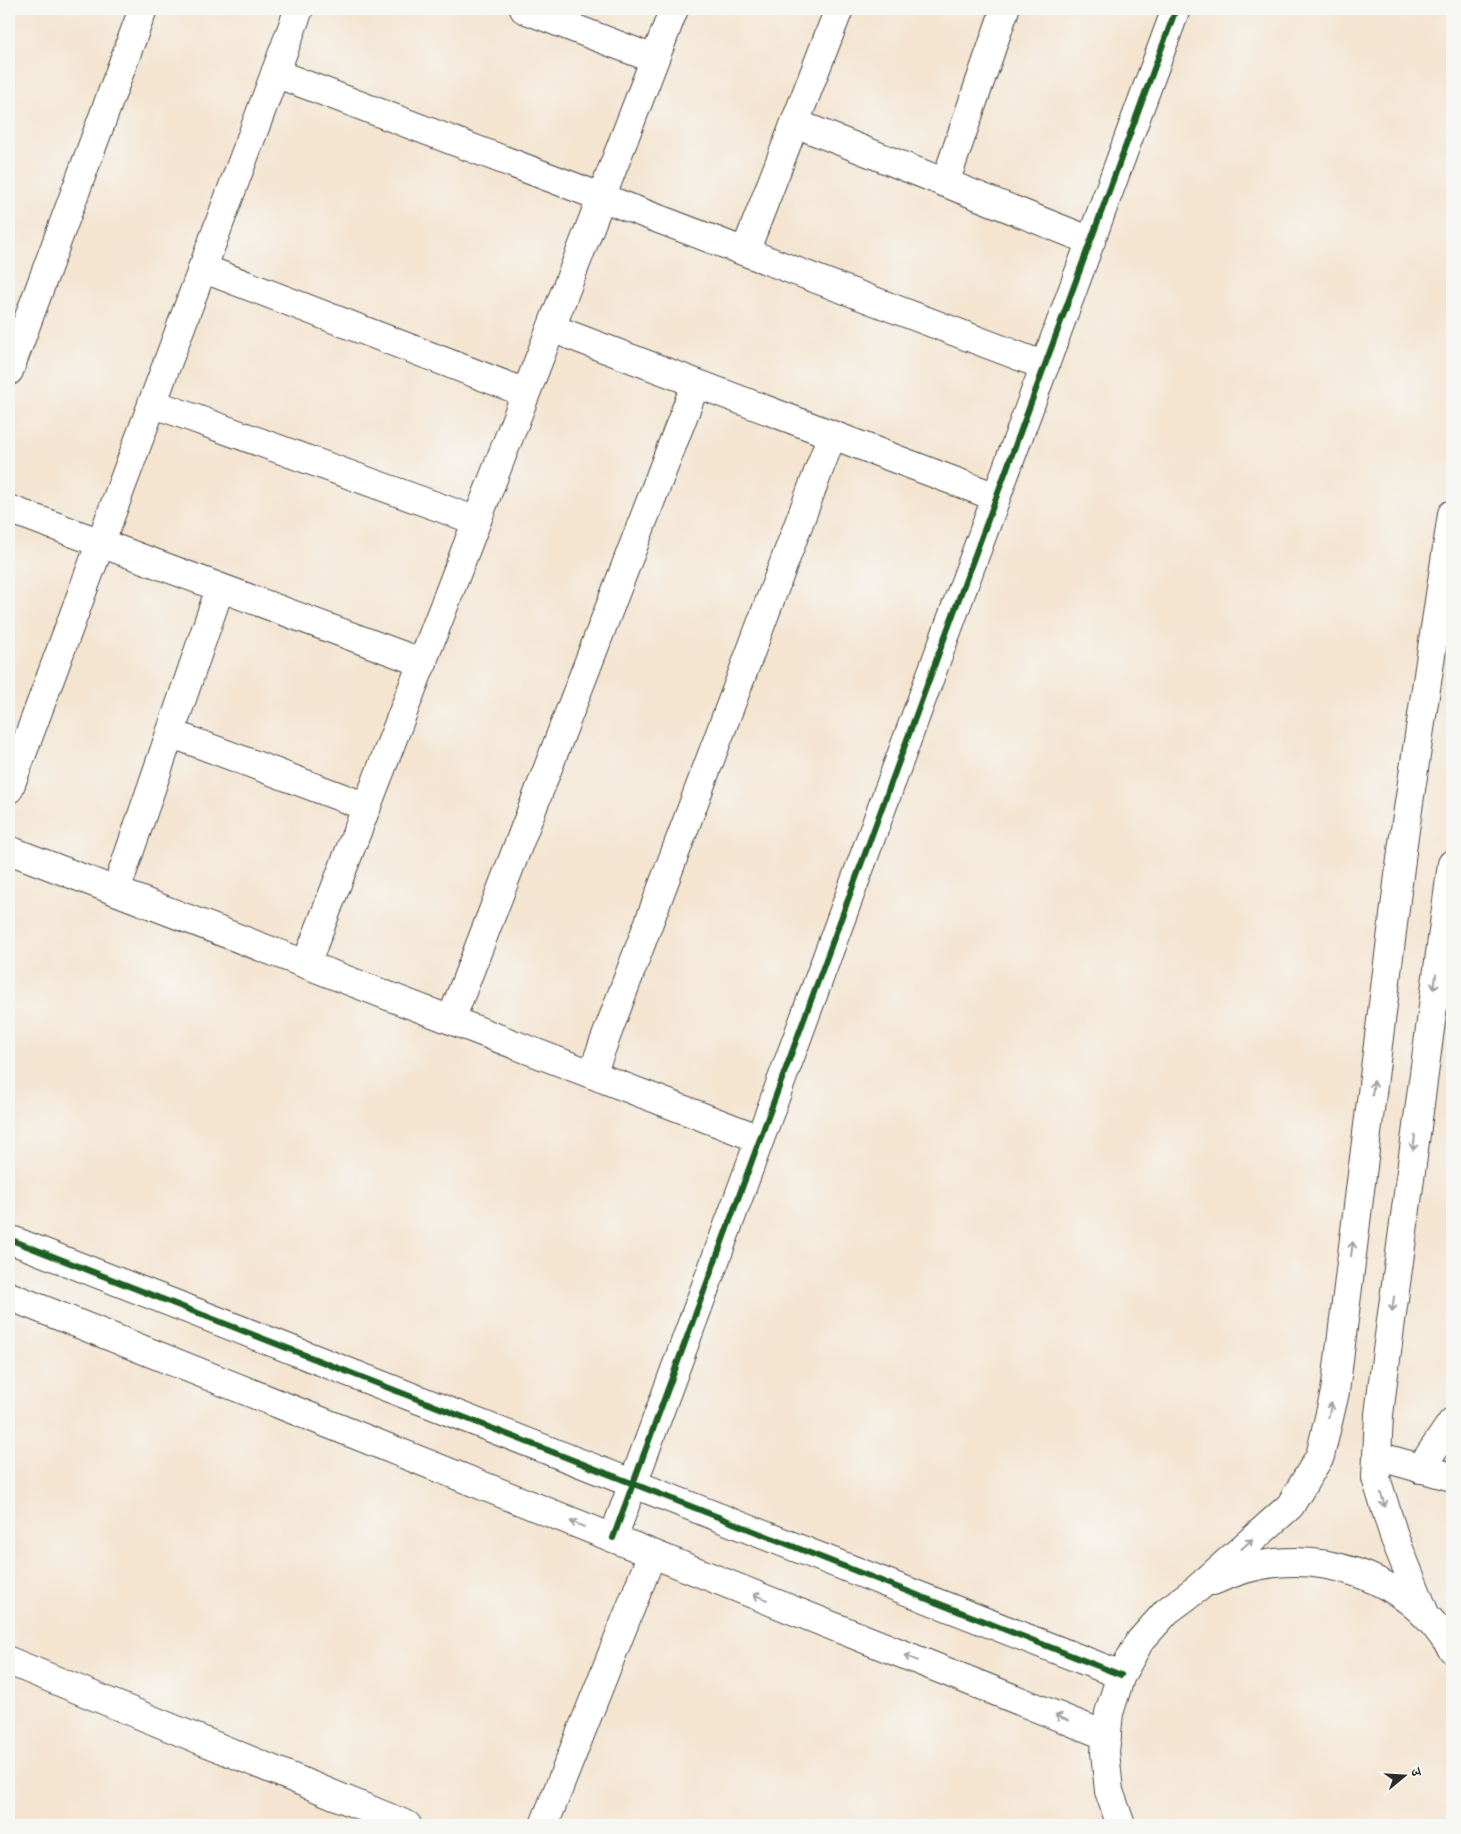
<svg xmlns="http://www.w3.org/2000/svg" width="1461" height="1834" font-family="'Old Standard TT','Noto Serif Devanagari',serif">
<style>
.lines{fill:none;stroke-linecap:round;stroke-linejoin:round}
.street-casing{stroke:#494744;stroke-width:30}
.secondary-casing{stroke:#494744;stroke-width:30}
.primary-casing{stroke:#494744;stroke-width:30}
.street{stroke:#fff;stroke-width:28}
.secondary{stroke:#fff;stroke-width:28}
.primary{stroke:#fff;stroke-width:28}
.cycleway-casing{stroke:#f6f6f2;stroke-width:9}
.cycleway{stroke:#1b5e20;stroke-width:6}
.oneway{stroke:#a0a0a0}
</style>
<rect width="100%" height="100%" fill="#f6f6f2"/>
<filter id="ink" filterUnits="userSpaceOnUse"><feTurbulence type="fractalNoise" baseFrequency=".02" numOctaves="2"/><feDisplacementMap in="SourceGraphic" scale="10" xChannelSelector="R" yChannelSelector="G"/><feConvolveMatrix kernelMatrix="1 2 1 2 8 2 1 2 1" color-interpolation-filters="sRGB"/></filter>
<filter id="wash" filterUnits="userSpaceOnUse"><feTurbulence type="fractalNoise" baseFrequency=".0096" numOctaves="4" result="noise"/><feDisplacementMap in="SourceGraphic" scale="20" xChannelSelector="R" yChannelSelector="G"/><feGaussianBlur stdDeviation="1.12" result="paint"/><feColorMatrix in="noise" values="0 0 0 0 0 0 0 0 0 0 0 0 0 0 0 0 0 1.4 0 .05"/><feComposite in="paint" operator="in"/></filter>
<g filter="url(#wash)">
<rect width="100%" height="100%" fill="#f4e4d0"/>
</g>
<g filter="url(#ink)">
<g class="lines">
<!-- street casing -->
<g class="street-casing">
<path id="street" d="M524,9L654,59
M275,73L1045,366
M795,123L1091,241
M945,183L1005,9
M745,252L839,9
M202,268L526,393
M551,328L996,497
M9,371L143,9
M152,403L477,521
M9,509L423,663
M170,733L367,807
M9,789L299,9
M9,850L760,1139
M116,891L220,588
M306,964L674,9
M451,1020L696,383
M592,1074L832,435
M1420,1469L1452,1422
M613,1538L1176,9
M9,1661L407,1825
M544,1825L652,1554"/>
</g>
<!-- secondary casing -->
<g class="secondary-casing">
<path id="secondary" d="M9,1239L1121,1675
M9,1296L1107,1736
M1377,1456L1452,1477"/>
</g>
<!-- primary casing -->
<g class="primary-casing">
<path id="primary" d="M1213,1581C1233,1572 1253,1565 1275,1563C1329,1557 1388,1577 1426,1616C1436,1625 1444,1638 1452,1649
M1426,1616L1395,1539L1376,1478L1379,1415L1383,1381L1452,864
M1121,1825L1109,1791L1105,1752L1109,1713L1121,1675L1140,1641L1167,1611L1198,1588L1290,1506L1320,1456L1335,1392L1403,843L1452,514"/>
</g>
<!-- street -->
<use href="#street" class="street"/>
<!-- secondary -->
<use href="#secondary" class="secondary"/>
<!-- primary -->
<use href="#primary" class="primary"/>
<!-- cycleway casing -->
<g class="cycleway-casing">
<path id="cycleway" d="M9,1239L1121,1675
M613,1538L1176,9"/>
</g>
<!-- cycleway -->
<use href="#cycleway" class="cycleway"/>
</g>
<!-- one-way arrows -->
<defs><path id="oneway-shaft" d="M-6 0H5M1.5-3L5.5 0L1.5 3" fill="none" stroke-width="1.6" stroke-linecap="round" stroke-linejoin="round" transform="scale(1.25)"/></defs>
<g class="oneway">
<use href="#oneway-shaft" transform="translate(1435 982) rotate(98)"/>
<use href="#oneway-shaft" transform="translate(1373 1088) rotate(-83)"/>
<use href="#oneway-shaft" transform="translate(1414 1143) rotate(98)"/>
<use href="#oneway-shaft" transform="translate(1352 1249) rotate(-83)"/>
<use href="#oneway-shaft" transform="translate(1393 1304) rotate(98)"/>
<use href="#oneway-shaft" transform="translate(1330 1410) rotate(-77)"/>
<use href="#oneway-shaft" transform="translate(1383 1500) rotate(73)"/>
<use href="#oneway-shaft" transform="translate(577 1524) rotate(-158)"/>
<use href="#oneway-shaft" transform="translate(1247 1544) rotate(-42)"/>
<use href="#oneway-shaft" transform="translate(760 1597) rotate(-158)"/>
<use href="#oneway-shaft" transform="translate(911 1658) rotate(-158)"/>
<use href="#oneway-shaft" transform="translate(1062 1718) rotate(-158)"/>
</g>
</g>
<!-- margin -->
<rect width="1461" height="1834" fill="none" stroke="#f6f6f2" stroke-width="30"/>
<!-- north arrow -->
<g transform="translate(1404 1776) rotate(72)" stroke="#f6f6f2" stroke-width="4" paint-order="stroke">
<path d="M0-4L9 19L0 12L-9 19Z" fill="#2b2b2b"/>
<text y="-8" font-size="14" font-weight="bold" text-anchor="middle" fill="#2b2b2b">उ</text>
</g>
</svg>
